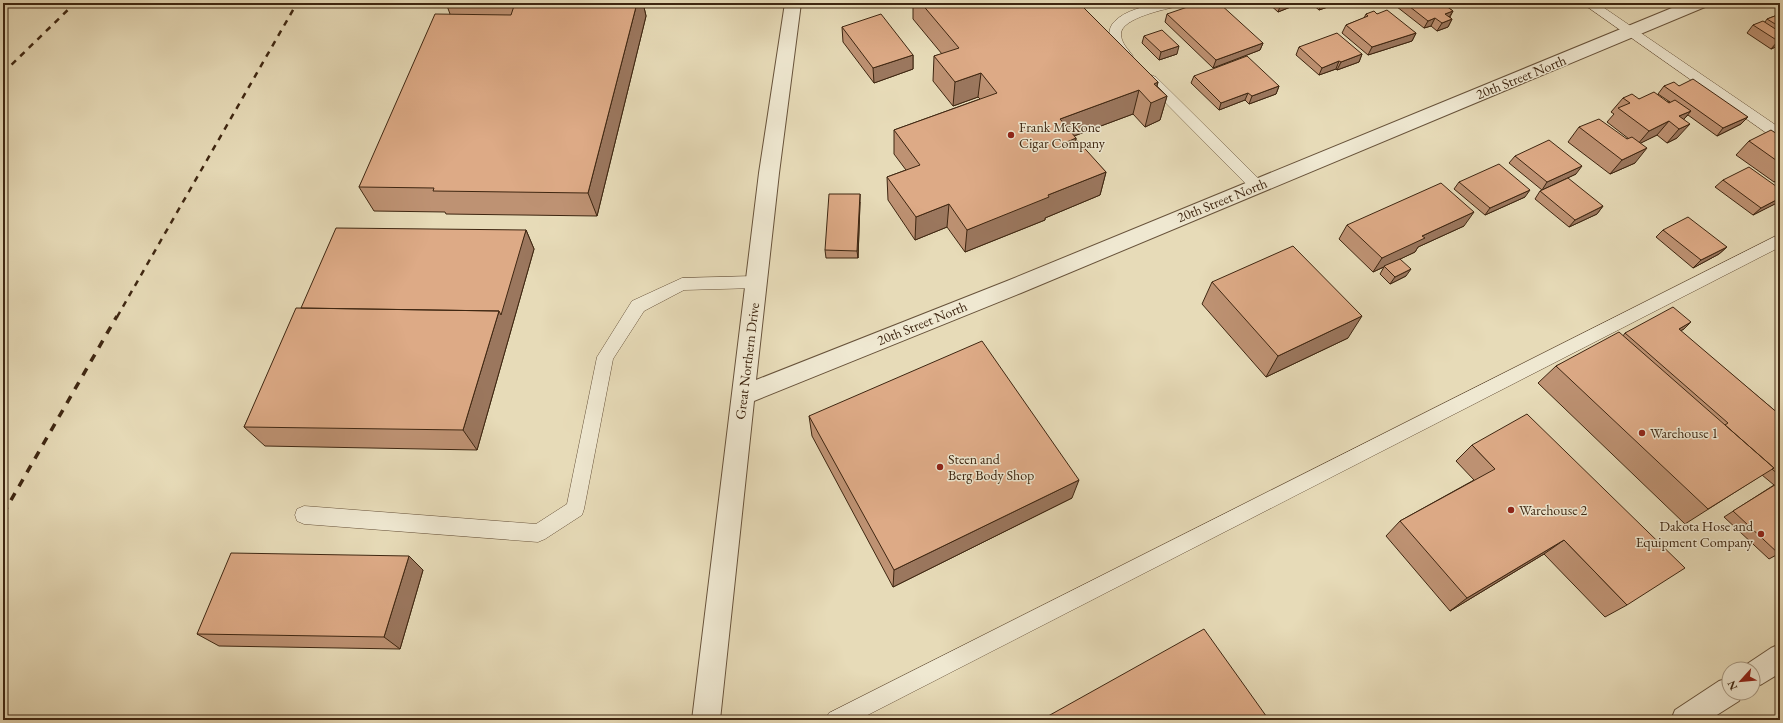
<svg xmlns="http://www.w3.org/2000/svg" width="1783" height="723" font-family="'EB Garamond',serif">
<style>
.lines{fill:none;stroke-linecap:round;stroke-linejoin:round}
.lane-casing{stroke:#68533b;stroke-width:1}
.street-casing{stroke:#68533b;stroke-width:2}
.lane{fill:#efe8d1;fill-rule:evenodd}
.street{fill:#efe8d1;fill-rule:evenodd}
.rail-far1{stroke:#3e2611;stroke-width:2.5;stroke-dasharray:6 6;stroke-linecap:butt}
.rail{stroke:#3e2611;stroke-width:3.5;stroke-dasharray:8 8;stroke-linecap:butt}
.wall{fill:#be9273;stroke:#3e2611}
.shaded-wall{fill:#9b775e;stroke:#3e2611}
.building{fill:#ddaa86;stroke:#3e2611}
.poi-dot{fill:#8f2418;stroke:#efe8d1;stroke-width:1.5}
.labels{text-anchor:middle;stroke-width:3;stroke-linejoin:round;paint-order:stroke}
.street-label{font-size:14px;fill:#3e2611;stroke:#efe8d1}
.poi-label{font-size:14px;fill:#3e2611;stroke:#efe8d1;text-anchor:start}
</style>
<rect width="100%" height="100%" fill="#e7dbb8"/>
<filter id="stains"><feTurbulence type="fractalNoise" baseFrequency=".005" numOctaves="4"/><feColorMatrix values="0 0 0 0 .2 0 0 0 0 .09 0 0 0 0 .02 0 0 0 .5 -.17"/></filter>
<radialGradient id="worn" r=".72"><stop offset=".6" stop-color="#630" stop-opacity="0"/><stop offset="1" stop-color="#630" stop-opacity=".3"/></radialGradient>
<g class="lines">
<!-- lane casing -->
<g class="lane-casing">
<path id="lane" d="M1159,3H1180L1179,6C1166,9 1121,18 1121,34C1121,43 1128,49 1133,56L1131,59C1114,64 1102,34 1114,22C1125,10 1144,7 1159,3Z
M1582,3H1597L1780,128V140L1775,139Z
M1151,75L1156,77L1262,182L1264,186L1262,190L1257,191L1252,190L1146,83L1144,80L1146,77Z
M1780,234V247L858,720H825L829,713Z
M756,276L762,278L764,282L762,286L756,288L684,290L644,311L613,359L584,509L582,515L545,539L538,542L304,524L297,521L295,515L297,509L304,506L536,524L567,504L597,357L632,301L682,278Z"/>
</g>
<!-- street casing -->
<g class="street-casing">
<path id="street" d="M785,3H801L779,173L756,380L1007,281L1684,3H1707L1705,7L1021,293L754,401L720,720H692L759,173Z
M1780,644V673L1762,684L1753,688V669H1742L1744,666L1771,648Z
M1729,678V693H1742L1739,701L1709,720H1671L1675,710L1719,681Z"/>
</g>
<!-- lane -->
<use href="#lane" class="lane"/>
<!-- street -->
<use href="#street" class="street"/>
<!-- rail-far1 -->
<path class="rail-far1" d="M3,73L75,3
M117,317L297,3"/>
<!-- rail -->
<path class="rail" d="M3,514L117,316"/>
</g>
<!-- wall -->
<path class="wall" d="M446,3H643L646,16L597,216L446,214L445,212L374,211L359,187L450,14Z
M913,3H1090L1089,6L1084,8L1158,82L1157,86L1167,96L1160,120L1145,127L1133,114L1074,136L1076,138V141L1106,172L1100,195L1045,218V220L965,252L947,227L915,240L888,200L887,177L906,170L894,154V130L980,99L978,97L953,106L933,81L934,56L942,54L913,19Z
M1268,3H1299L1298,4L1278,12Z
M1311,3H1339L1319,10Z
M1392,3H1442L1453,11L1450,17L1452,19L1448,27L1437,31L1431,26L1424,28Z
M1167,14L1263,43L1260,50L1213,68L1165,22Z
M1366,14H1377L1416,33L1412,41L1368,55L1342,33L1346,25L1364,18Z
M1780,14V45L1771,49L1747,33L1753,25L1765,22L1767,19Z
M842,27L913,55V69L874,83L843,42Z
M1144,36L1177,54L1159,60L1142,43Z
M1299,47L1362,54L1359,62L1337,70L1336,69L1319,75L1296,55Z
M1194,76L1279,86L1276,94L1249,104L1245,100L1219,110L1191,83Z
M1664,86H1679L1748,117L1741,124L1717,136L1688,115L1684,119L1677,138L1667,143L1657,135L1640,143L1635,163L1610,174L1568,142L1579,127L1627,139H1629L1607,122L1614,114L1611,112L1623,98L1639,99L1670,102L1658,94Z
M1780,136V179L1774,182L1736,155L1749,141Z
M1515,156L1576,174L1542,190L1509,163Z
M1723,180L1780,189V201L1753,215L1715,187Z
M1459,182L1525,197L1485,215L1454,189Z
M1540,191L1603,206L1597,214L1569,227L1535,199Z
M860,202L858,258H826L825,250Z
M1347,225L1464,226L1418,247L1415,252L1400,259L1406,276L1390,284L1380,274L1384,267L1373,272L1339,239Z
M526,230L534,249L477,450L265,446L244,427L301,308Z
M1663,230L1727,247L1719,254L1693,268L1656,237Z
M1212,282L1348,338L1266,377L1202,304Z
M1691,322L1684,329L1680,331L1780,415V553L1769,559L1724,517L1774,485L1762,475L1685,524L1538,383L1556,366L1623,336L1625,333Z
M809,416L1072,498L893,587L812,436Z
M1472,445L1627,605L1605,617L1544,554L1450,611L1386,536L1400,521L1474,480L1456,461Z
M423,570L400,649L219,646L197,634Z"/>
<!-- shaded-wall -->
<path class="shaded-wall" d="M3,3H10L3,10Z
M637,3H643L646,16L597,216L588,193Z
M1065,3H1090L1089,6L1063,15Z
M1283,3H1299L1298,4L1278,12L1281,4Z
M1322,3H1339L1319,10Z
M1453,11L1448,19L1445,14Z
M1435,18L1431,26L1424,28L1428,21Z
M1452,19L1448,27L1437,31L1442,23Z
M1416,33L1412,41L1368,55L1372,47Z
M1778,41H1780V45L1771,49Z
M1263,43L1260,50L1213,68L1216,60Z
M1179,46L1177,54L1159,60L1161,52Z
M1362,54L1359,62L1337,70L1341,62Z
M913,55V69L874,83L873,68Z
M1339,61L1336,69L1319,75L1322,68Z
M981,73L978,97L953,106L955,82Z
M1158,82L1152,102L1167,96L1160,120L1145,127L1151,103L1154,84Z
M1279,86L1276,94L1249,104L1252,96Z
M1139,90L1133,114L1055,143L1060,119Z
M1248,93L1245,100L1219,110L1221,103Z
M1691,111L1678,126L1679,116Z
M1748,117L1741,124L1717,136L1723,128Z
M1669,121L1657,135L1637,145L1649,131Z
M1690,124L1677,138L1667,143L1679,129Z
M1076,138L1072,162L1060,145Z
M1647,148L1635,163L1610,174L1622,160Z
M1582,166L1576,174L1542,190L1547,182Z
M1106,172L1100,195L1045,218V220L965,252L967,230L1048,195Z
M1780,176V179L1774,182Z
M1530,190L1525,197L1485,215L1490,208Z
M860,194V202L858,258L857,251Z
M1780,198V201L1779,202L1753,215L1761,208Z
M949,204L947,227L915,240L916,217Z
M1603,206L1597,214L1569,227L1575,220Z
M1474,212L1464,226L1418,247L1415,252L1373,272L1382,258L1422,236Z
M526,230L534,249L477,450L463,430L499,311Z
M1727,247L1719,254L1693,268L1701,260Z
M1411,269L1406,276L1390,284L1395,277Z
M1362,316L1348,338L1266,377L1278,356Z
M1691,322L1684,329L1671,336L1679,329Z
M1079,480L1072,498L893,587L894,570Z
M1564,540L1544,554L1450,611L1467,598Z
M409,556L423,570L400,649L384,637Z"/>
<!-- building -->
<path class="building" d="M515,3H637L588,193L433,191L434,188L359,187L435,14L511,15Z
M921,3H1079L1158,82L1154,84L1167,96L1151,103L1139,90L1060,119L1076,138L1060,145L1062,147L1078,141L1106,172L1048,195L1049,197L967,230L949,204L916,217L887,177L920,165L894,130L997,93L981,73L955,82L934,56L959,48Z
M1199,3H1219L1263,43L1216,60L1167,14Z
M1405,3H1442L1453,11L1445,14L1452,19L1442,23L1435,18L1428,21Z
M1387,10L1416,33L1372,47L1346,25L1368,16L1366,14L1374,11L1377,14Z
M881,14L913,55L873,68L842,27Z
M1780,14V27L1767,19Z
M1763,21L1780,32V41H1778L1753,25Z
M1162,30L1179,46L1161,52L1144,36Z
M1337,33L1362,54L1341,62L1339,61L1322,68L1299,47Z
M1247,56L1279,86L1252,96L1248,93L1221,103L1194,76Z
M1693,79L1748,117L1723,128L1664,86L1674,82L1679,86Z
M1654,92L1669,103L1675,100L1691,111L1679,116L1690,124L1679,129L1669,121L1649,131L1618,108L1630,103L1623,98L1632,94L1639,99Z
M1599,119L1627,139L1632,137L1647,148L1622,160L1579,127Z
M1771,130L1780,136V163L1749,141Z
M1549,140L1582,166L1547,182L1515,156Z
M1499,164L1530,190L1490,208L1459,182Z
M1749,167L1780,189V198L1761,208L1723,180Z
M1568,178L1603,206L1575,220L1540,191Z
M1441,183L1474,212L1422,236L1425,238L1382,258L1347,225Z
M829,194H860L857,251L825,250Z
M1688,217L1727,247L1701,260L1663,230Z
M336,228L526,230L501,315L499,311L301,308Z
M1293,246L1362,316L1278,356L1212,282Z
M1400,259L1411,269L1395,277L1384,266Z
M1673,307L1691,322L1679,329L1780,415V476L1772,469L1774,468L1725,425L1728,423L1625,333Z
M296,308L499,311L463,430L244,427Z
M1619,332L1774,468L1708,509L1556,366Z
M982,341L1079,480L894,570L809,416Z
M1527,414L1685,568L1627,605L1564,540L1467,598L1400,521L1495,469L1472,445Z
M1778,483L1780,485V553L1779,554L1733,511Z
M231,553L409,556L384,637L197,634Z
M1204,629L1269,720H1041Z"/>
<!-- markers -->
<g class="poi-dot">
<circle cx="1011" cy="135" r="4"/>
<circle cx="1642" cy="433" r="4"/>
<circle cx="940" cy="467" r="4"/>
<circle cx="1511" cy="510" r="4"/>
<circle cx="1761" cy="534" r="4"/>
</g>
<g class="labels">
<!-- street labels -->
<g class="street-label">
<text transform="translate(1521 77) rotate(-22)" y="5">20th Street North</text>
<text transform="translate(1222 200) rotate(-22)" y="5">20th Street North</text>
<text transform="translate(922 323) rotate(-22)" y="5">20th Street North</text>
<text transform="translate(747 361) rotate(-83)" y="5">Great Northern Drive</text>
</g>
<!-- poi labels -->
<g class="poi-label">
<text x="1019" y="132">Frank McKone<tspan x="1019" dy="16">Cigar Company</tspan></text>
<text x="1650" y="438">Warehouse 1</text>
<text x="948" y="464">Steen and<tspan x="948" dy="16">Berg Body Shop</tspan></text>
<text x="1519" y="515">Warehouse 2</text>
<text x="1753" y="531" text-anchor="end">Dakota Hose and<tspan x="1753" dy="16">Equipment Company</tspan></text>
</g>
</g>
<!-- margin -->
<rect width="1783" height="723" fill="none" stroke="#e7dbb8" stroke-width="16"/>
<rect x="4" y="4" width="1775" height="715" fill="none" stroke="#3e2611" stroke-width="2"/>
<rect x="8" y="8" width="1767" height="707" fill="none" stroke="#3e2611"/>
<!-- north arrow -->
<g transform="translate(1741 681) rotate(243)"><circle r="19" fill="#efe8d1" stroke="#a89a84"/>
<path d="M0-3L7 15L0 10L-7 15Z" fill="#8f2418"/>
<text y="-6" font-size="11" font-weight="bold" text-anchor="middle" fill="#3e2611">N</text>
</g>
<rect width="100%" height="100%" filter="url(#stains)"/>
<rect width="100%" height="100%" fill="url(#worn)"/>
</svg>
